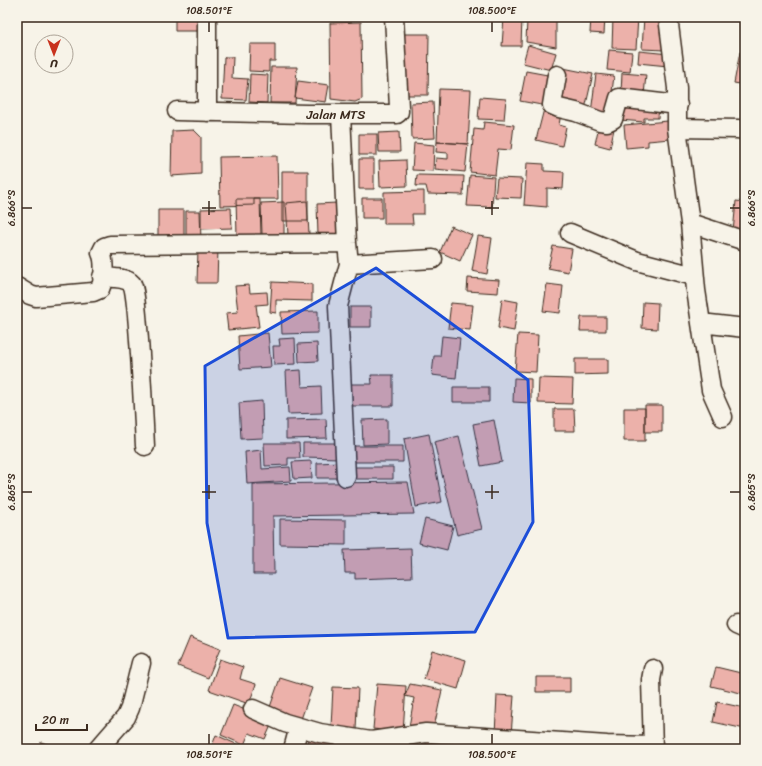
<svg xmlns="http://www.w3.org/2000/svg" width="762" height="766" font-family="Sriracha,sans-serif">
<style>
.building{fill:#ecb1aa;stroke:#3b2a1e}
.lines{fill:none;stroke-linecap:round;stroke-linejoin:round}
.minor-casing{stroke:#3b2a1e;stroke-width:21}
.minor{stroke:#f7f3e8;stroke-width:18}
.marked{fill:#1d4ed8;fill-opacity:0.2;stroke:#1d4ed8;stroke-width:3;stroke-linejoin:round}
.ticks{fill:none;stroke:#3b2a1e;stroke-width:1.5}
.labels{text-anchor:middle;stroke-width:3.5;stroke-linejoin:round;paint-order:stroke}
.street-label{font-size:13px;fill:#3b2a1e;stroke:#f7f3e8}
.neatline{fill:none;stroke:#3b2a1e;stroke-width:1.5}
.ticks-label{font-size:10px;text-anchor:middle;fill:#3b2a1e}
</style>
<rect width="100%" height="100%" fill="#f7f3e8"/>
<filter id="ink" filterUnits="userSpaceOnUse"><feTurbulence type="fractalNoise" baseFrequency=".025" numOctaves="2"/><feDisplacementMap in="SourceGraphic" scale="8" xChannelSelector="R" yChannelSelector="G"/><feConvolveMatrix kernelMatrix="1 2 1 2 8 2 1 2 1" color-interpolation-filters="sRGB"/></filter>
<g filter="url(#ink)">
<!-- building -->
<path class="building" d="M175,17H203V31H175Z
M504,17L522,18L521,46H502Z
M591,17H605L604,34L590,33Z
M613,17H638L636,49L612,48Z
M644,17H666L664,50L642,49Z
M527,20H556V47L526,42Z
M361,22L362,99L355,102L331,99L330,23Z
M404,34H429L428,95H404Z
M250,44H275V61H269V72L249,71Z
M528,45L556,53L551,70L523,63Z
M609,50L632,52L630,72L607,70Z
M639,51L669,54L668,66L638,63Z
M740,52L745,53V85L734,83Z
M224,57H233L232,78L248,79L246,100L222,99Z
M271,67H297L295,103H270Z
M563,68L593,74L585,109L555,103Z
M526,71L553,76L547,106L520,101Z
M622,73L646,75L644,95L621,93Z
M250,74L268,75L267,103L249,102Z
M596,74L614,76L609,115L591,113Z
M298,81L329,85L326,102L295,98Z
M439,89L471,90L468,144L437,142Z
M480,97L506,99L504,120L478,119Z
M433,102L435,138L412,139L411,103Z
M621,103L659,105L658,118H644V122L620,120Z
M544,109L561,113L559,125L566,127L562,146L536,140Z
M600,121L615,124L610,148L595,144Z
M668,121L670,139L648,141V146L626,148L624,125Z
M484,122L514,125L511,150L498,149L495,175L470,172L474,129L483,130Z
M194,130L201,137V174L171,176L172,131Z
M399,132L400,152H379L378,133Z
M359,134H377V155H359Z
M437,142L468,144L465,172L435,169L436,158L448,159V153L436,152Z
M414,143L434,145L433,171L412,170Z
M277,156L278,199H254V205L220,206L219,157Z
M359,159H374V189H359Z
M406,160L407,186L380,187L379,161Z
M527,163L544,164V171L564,172L563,189L547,188V207L524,205Z
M282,171H308V221H282Z
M417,175L464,176L463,195L428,194L426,186H416Z
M470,175L494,177L492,207L467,206Z
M497,178L522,179L521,198L495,197Z
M424,191V214H412L413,224H384V192Z
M362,198H382V218H362Z
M236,199H260L261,235L237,236Z
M307,201L309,234L288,235L286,203Z
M736,201L745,202V233L733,232Z
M284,202V234L262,235L261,203Z
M337,203L339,234L318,235L317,204Z
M231,208L232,228L201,229V209Z
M158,210H184V242H158Z
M186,211H200L201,241H186Z
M451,226L472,235L460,261L440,252Z
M478,236L492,238L487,274L472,271Z
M553,246L572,249L568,272L548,268Z
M198,249H218L217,283H197Z
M468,278L499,280L498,293L467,291Z
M272,282L312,284V301L276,300V313L270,312Z
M547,284L563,286L560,313L543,311Z
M249,285L250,293L267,292L268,304L256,305L259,327L228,330L226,313L238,312L235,286Z
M502,299L518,302L514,331L498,328Z
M643,302L658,303L657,329L642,328Z
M451,303L473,305L470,330L448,328Z
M350,307H371V327H350Z
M318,311V333L282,334L281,312Z
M581,317H606V331H580Z
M268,333L271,367L240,369L238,336Z
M518,334L538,335L536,372L515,371Z
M442,336L460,338L456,378L432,375L434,356H440Z
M295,338L296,364L274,365L273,346H280L279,339Z
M317,343L318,361L299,362L298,344Z
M575,359H608V374L575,375Z
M301,370L302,387L321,386L322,413L288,414L286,371Z
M371,375H393V406H348V384H372Z
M514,378L531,379V403L513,402Z
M539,378L573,379L572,404L538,403Z
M453,387H489V402H453Z
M262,401L263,438L241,439L239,403Z
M645,405H662V432H645Z
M624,408H645V441H624Z
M554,409H574L575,431H554Z
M326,419L327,438L286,439V420Z
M387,419V444L363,445L362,420Z
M494,420L502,462L481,466L473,424Z
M429,434L442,502L416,507L404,439Z
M459,436L482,529L457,535L434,442Z
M264,443H299L300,458H288V465L265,466Z
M303,443H339V458L303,457Z
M351,446H403V462H351Z
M261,450L262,469L290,467L291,481L247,484L245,452Z
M311,461L312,478L294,479L292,462Z
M340,462L341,478H317V463Z
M349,467H393V479H349Z
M408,482L414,514L273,516L274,574H253V484Z
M280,519L346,520V545L280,544Z
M425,519L453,526L447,550L419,543Z
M411,548L412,577L355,579V573H345L344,550Z
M190,637L220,649L208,678L178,666Z
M432,650L466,660L458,689L424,679Z
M220,659L243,667L240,679L256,684L249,704L209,690Z
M716,667L745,674V694L711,686Z
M536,677H570V692H536Z
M280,678L312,688L300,722L269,710Z
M377,684L406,686L403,732L373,729Z
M410,684L442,690L433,732L409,727L414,698L405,696Z
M333,687L358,688L356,729L331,727Z
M497,695L514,696L511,735L495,734Z
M717,702L745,708V729L713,722Z
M233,705L273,721L265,739L249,733L244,745L221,735Z
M17,734L21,735L17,747Z
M310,734L354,745L353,749H307Z
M216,735L236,744L234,749H211Z
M428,735L450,739L448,749H425Z
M41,742L61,749H39Z
M236,744L249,749H235Z"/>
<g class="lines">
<!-- minor casing -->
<g class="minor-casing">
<path id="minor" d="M207,17V112
M668,17L677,88V128L690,223L696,290L711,390L723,417
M557,75L552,105L559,108L576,112L600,121L607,122L613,119L619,98L678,105
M177,111L307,114H397L399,112V107L394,17
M341,114L347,243L349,264L338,306L346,477
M677,128L738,129L745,130
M690,223L745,241
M570,233L637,261L694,276
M349,264L433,259
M102,277C111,278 126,277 132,284C138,290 144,427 145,446
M17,287L30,295L36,297L93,292L100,289C104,280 105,261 101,253L104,247L110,245L347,243
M701,323L745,328
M736,625L745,629
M253,709L285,723L320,733L371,741L426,733L607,745L653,746
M98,749L126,717L130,708L141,663
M293,749L299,727
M653,749L651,680L653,669"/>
</g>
<!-- minor -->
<use href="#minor" class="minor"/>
</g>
</g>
<!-- marked area -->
<path class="marked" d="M376,268L528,380L533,522L475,632L228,638L207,523L205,366Z"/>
<!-- ticks -->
<path class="ticks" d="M209,22V32M492,22V32M209,201V215M492,201V215M22,208H32M202,208H216M485,208H499M730,208H740M209,485V499M492,485V499M22,492H32M202,492H216M485,492H499M730,492H740M209,734V744M492,734V744"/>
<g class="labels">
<!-- street labels -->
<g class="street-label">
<text x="336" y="119">Jalan MTS</text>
</g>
</g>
<!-- margin -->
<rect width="762" height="766" fill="none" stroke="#f7f3e8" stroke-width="44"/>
<!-- north arrow -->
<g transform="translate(54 54) rotate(180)"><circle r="19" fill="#f7f3e8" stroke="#aca397"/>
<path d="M0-3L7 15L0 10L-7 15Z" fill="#c8321e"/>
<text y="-6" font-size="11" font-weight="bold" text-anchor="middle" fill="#3b2a1e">U</text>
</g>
<!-- scale -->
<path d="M36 724v6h51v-6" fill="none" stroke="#3b2a1e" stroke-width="2"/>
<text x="42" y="724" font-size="12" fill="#3b2a1e" stroke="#f7f3e8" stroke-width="3" paint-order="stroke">20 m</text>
<rect x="22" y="22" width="718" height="722" class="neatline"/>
<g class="ticks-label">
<text x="209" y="14">108.501°E</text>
<text x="492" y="14">108.500°E</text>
<text transform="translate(751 208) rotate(-90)" y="4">6.866°S</text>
<text transform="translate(11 208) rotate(-90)" y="4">6.866°S</text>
<text transform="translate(751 492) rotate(-90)" y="4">6.865°S</text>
<text transform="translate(11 492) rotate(-90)" y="4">6.865°S</text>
<text x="209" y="758">108.501°E</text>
<text x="492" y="758">108.500°E</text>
</g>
</svg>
